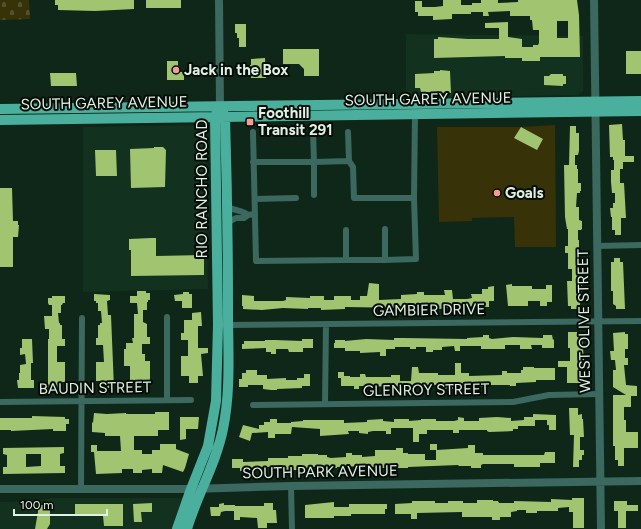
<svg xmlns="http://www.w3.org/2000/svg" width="641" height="529" font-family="Figtree,sans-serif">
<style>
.built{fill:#12311e}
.green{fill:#383209}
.cemetery{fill:url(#cemetery-stones)}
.building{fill:#a1c471;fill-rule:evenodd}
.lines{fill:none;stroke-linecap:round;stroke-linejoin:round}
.minor{stroke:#3b685f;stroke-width:6}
.tertiary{stroke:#3b685f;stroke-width:8}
.primary{stroke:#4ab09d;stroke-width:10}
.poi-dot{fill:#f59c96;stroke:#050d07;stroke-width:1.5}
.labels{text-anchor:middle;stroke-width:4;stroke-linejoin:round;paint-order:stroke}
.poi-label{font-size:15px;font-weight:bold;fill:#e1f0e5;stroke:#050d07;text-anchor:start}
.street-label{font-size:15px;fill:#e1f0e5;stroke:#050d07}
</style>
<defs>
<pattern id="cemetery-stones" width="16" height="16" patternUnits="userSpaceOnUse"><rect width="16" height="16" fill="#383209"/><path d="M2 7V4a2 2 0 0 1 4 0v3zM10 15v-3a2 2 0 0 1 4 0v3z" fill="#54502d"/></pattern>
</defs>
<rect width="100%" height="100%" fill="#0f2718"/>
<!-- built -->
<path class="built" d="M406,34L583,36V91L578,95L406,98Z
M200,125L205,129L208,289L83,292V127Z
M50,498H183L173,529H0V502L38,501Z"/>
<!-- green -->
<path class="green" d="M555,125L556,247H515L514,217L472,218V221L439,222L437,127H521Z"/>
<!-- cemetery -->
<path class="cemetery" d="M0,0H29L30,19L0,20Z"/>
<!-- building -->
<path class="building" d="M55,0H134V9L95,11L58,10V5H55Z
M146,0H181V8H146Z
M443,0H461V5H472V3H481V0H498V3L518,2V0H577L579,15L580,57H540V61H522V58H505V56L434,58V39H438V37L468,39H499V28H485V23L508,22V37L522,39V47H533V45H538L539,43V30H533L532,20H530V16H510V11L488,12L489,16H483V12H471V14H452V19L433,20V16H418V12H415V1H422V7H435L443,6ZM557,21H568V38H557Z
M235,24H246V47H239V38H237V33H235Z
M283,49H319V76H304V69L299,64H283Z
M626,51H641V74H626Z
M265,58L266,78H251L250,65H251V59Z
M167,61H178V72H184V80H167Z
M440,70L450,71L451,93L421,92L420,88H415V74L434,73V71H440Z
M50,73H76L77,86H51Z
M551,74H563V76H566V84H563V86L544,85V76H549Z
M622,124L623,140H625V156H634V162H623V169H620V183H624L626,218H621V235H615V230H612V217H611L610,208H613V203H615V193H612L611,182V170H614V160H613V157H610L609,125Z
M570,126H576V133H579V151L578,155H575V165H577V169H578V183H581V191H580V193H577L576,207H579V220L582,221V229L581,230H578V240H579V258H581V260H583L581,303H580V305H577V309H571V306H568L567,281H572V269H568V253H565V246H568V229H567L565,217L564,165H569Z
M521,127L543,139L537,150L514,138Z
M154,147H163L166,150L165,187L131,188L130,149L154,148Z
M95,150H116L117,176H96Z
M0,188H12L13,221H18V225H19L18,237H13V267H0Z
M151,238H156V256L204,255V275L131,276V250H129V239Z
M614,258H620V262H623L625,309H616V306L613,304V291H611V262H614Z
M369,283L379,284V300L401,299V295L417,294V292H424V295H445L444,290H452L453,299H467L472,298L471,294H482V289H488V287L494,286V301H489V307L455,306V307L440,309H431V306L409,308L345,307V309L321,310V308H308V309L283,308L262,310L243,309V306H242V295L254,296V301H283L286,300V297L310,298V296H324V300H334V296H351V300H360V296H367Z
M512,284V286H532V289H546V285H552V302H547V306H540V301H528V306H508L506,285Z
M137,291H146V293H150V300H148V302H147V310H143V322L147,324V337H150V344H142V354H145V361H150V381H143V388H141V390L134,391V388H130V366H124V349H126V343H133L132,338H134V314H138L137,303H130V296H137Z
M183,292H189V294H192V308H182V301H175L174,295L183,294Z
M94,294L110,295V300L107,301L108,315H111L114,388H104V381H96V362H104L103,345H96V338H98V325H100V323H102L101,311H98V303H96V301H94Z
M52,296H65V303H63L62,305H61V313H58L59,323H60V325H62V339H65V346H57V362H65V382H58V389H48V339H49V329H45L44,316H52V305H49L48,303V298H52Z
M201,312L202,326H198V348H208V353L201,354L203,376H198V383H189V376H181V356H188V340H181V333H184V320H192V313Z
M568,332H577V337H582L584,360L579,361V371H582L581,383H567V367H558V361H570V348H568Z
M625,332V334H628V349H625V358H628V365H624L626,385L637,386V396H631V407H624V420H626V432H638V448H624V466H618V460H615V446H613V395H626L613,387V370H616L615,360H611L610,351H614L613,333Z
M483,335H489V338L492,339L513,337L543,338V335H552L553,340L554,339V348H542V345H531L532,349H520V345H505V349H481V346H460V351H455L454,346L442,347V350H433V352H426V347H416V349H410V347H395V349H386V356H380V352L360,353V351H345V348H334V343H335V340H345V341L366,339L394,340V338H403L467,339V338L483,337Z
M22,339H32L33,363H31V380H34V388H18L17,380H19V373H20V365L26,364L25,354L20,355V348H22Z
M302,339H313V348H303V352H289L288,349H276V354H271V352H266V348L242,349V344H244V341H265V340H275L302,341Z
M455,363H461V373H469V376L502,375V371H507V373H521V370H523V367H534V368H555V380H536V382L516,383V386H510V385H486V387H474V385H462V387L458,389L436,388V385H413V387L359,386V389H354V386H341V378H338V372H344V376H350V377H360V374H365L366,377H391V375H400V381H411L412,367H418L419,373H438V375H455Z
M246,370H257V375H267V379L286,378V380H297V378H304V374H310V386H302V388L277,389V390H271L263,389V385H248V387H239V379H242V373H246Z
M569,408H578V415L582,414V419H583L584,437H580V450H584V455H582V460H579V467H573L574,435H570Z
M155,412H169V430H158V436H134V450H142V454H152V450H160V444H176V449L189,454L185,468L183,472L163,465L162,473H152V469L142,470V473H133V469H122V473L96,474L94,452H91V445H97V451H121L120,436H105V433L92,432V422L93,423L94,413L107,414L126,413V414H155Z
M533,414L556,415V430H549V425H547V420H535V426H518V429H513V431L489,432L487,431V430H459V433H453V430H427V434H419V442H413V428H391V434H386V431H373L368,432V434L359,433V431H348L349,434L320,436V429L292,427L291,434H275V438H268V432L252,433L250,441L239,437L243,425L259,429V425H264V422H270V419H277V423H291V422L303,421V420H344V423L367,422V420L383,419V421L394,422V419H409V421L421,420V419H436V421H454L458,420V417L464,418V421H479V418L497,417L511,418V421L524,420V417H533Z
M32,416L65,417V419H69V424H66V431H53V429L11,431V430H0V418H32Z
M180,417H199L198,429H186V439L180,440Z
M430,444H437V450L468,448V445H475V453H483V455H544L545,452H555V463H540V467H514V464H483L481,465V468H471V466H459L458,465L408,467V468H378V467H366V466L337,467V468H331V466L309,467V470H277V467H262L263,470L240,471V468H232V459H243V462L268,461V458H288V456H302V454H318V455H327V457L331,458L346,457V453H352V455H362V457L375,456V450H396V448H403V453H408V454H425V460H436V450H430Z
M64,447V453L60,454V466H65V473L3,474V467H7V455L3,454V448ZM26,454H41V466L26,467Z
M572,498H584V528H573V512H569V507L558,508V511H537V513H526V510H517V511L511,512V517H500V520H492V517H462V512L417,513V519H411V514H395V504L412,503V501H435V503H448V501H463V503H477V500H493V501H498L499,503H514V501L551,502V499L572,500Z
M614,501H627V505H638V511H626V528H618V511H614Z
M334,502V507H349V504H387V509H385V514H351V516H334V518H305V505Z
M152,503V512H141L142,522H134L133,504Z
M224,503V505H235V506H264V503H273V510H276L277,523H267V528H258L257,518L240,517V520H234V511H225L221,512L220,516H211L210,507H219V504Z
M75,504H123V526H104L103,516H75Z
M38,505H50V524L47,529H35L38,512Z"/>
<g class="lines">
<!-- minor -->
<path class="minor" d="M313,130L314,162L349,161L353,167L354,198H414L416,259L385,260
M253,132L256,261L346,260V230
M348,132L349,161
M253,162H314V195
M414,198L415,114
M255,199L296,198
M227,207C235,211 243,210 248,215
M227,223L236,218H244L248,215L255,214
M597,246L641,245
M346,260H385V229
M225,325L641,321
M167,400V317
M0,402L191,400
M325,404L326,324
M253,405L513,402L549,395L599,394
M291,486L292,529
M81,489L82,318"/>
<!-- tertiary -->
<path class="tertiary" d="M219,0L220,106
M594,0L601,529
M0,489H191L291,486L641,481"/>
<!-- primary -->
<path class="primary" d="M0,109L641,101
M0,120L641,111
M177,529L191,489L208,446L216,401L218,325L215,117L217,112
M187,529C197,495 216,464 223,429C231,390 228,350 228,311C228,246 227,182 225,117L223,112"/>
</g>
<!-- markers -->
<g class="poi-dot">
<circle cx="176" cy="70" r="4"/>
<rect x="246" y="118" width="8" height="8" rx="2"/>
<circle cx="497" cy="193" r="4"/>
</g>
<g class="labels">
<!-- poi labels -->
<g class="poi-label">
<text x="184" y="75">Jack in the Box</text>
<text x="258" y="118">Foothill<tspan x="258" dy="17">Transit 291</tspan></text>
<text x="505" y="198">Goals</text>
</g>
<!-- street labels -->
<g class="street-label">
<text transform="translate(428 99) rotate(-1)" y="5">SOUTH GAREY AVENUE</text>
<text transform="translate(104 103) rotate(-1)" y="5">SOUTH GAREY AVENUE</text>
<text transform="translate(202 189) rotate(-90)" y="5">RIO RANCHO ROAD</text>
<text transform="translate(429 310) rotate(-1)" y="5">GAMBIER DRIVE</text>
<text transform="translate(584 321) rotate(-91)" y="5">WEST OLIVE STREET</text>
<text transform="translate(95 388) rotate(-1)" y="5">BAUDIN STREET</text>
<text transform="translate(426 390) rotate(-1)" y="5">GLENROY STREET</text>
<text transform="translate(320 472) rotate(-1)" y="5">SOUTH PARK AVENUE</text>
</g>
</g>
<!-- scale -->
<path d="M14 509v6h93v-6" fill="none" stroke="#e1f0e5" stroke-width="2"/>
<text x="20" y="509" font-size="12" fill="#e1f0e5" stroke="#050d07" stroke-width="3" paint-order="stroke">100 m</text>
</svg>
